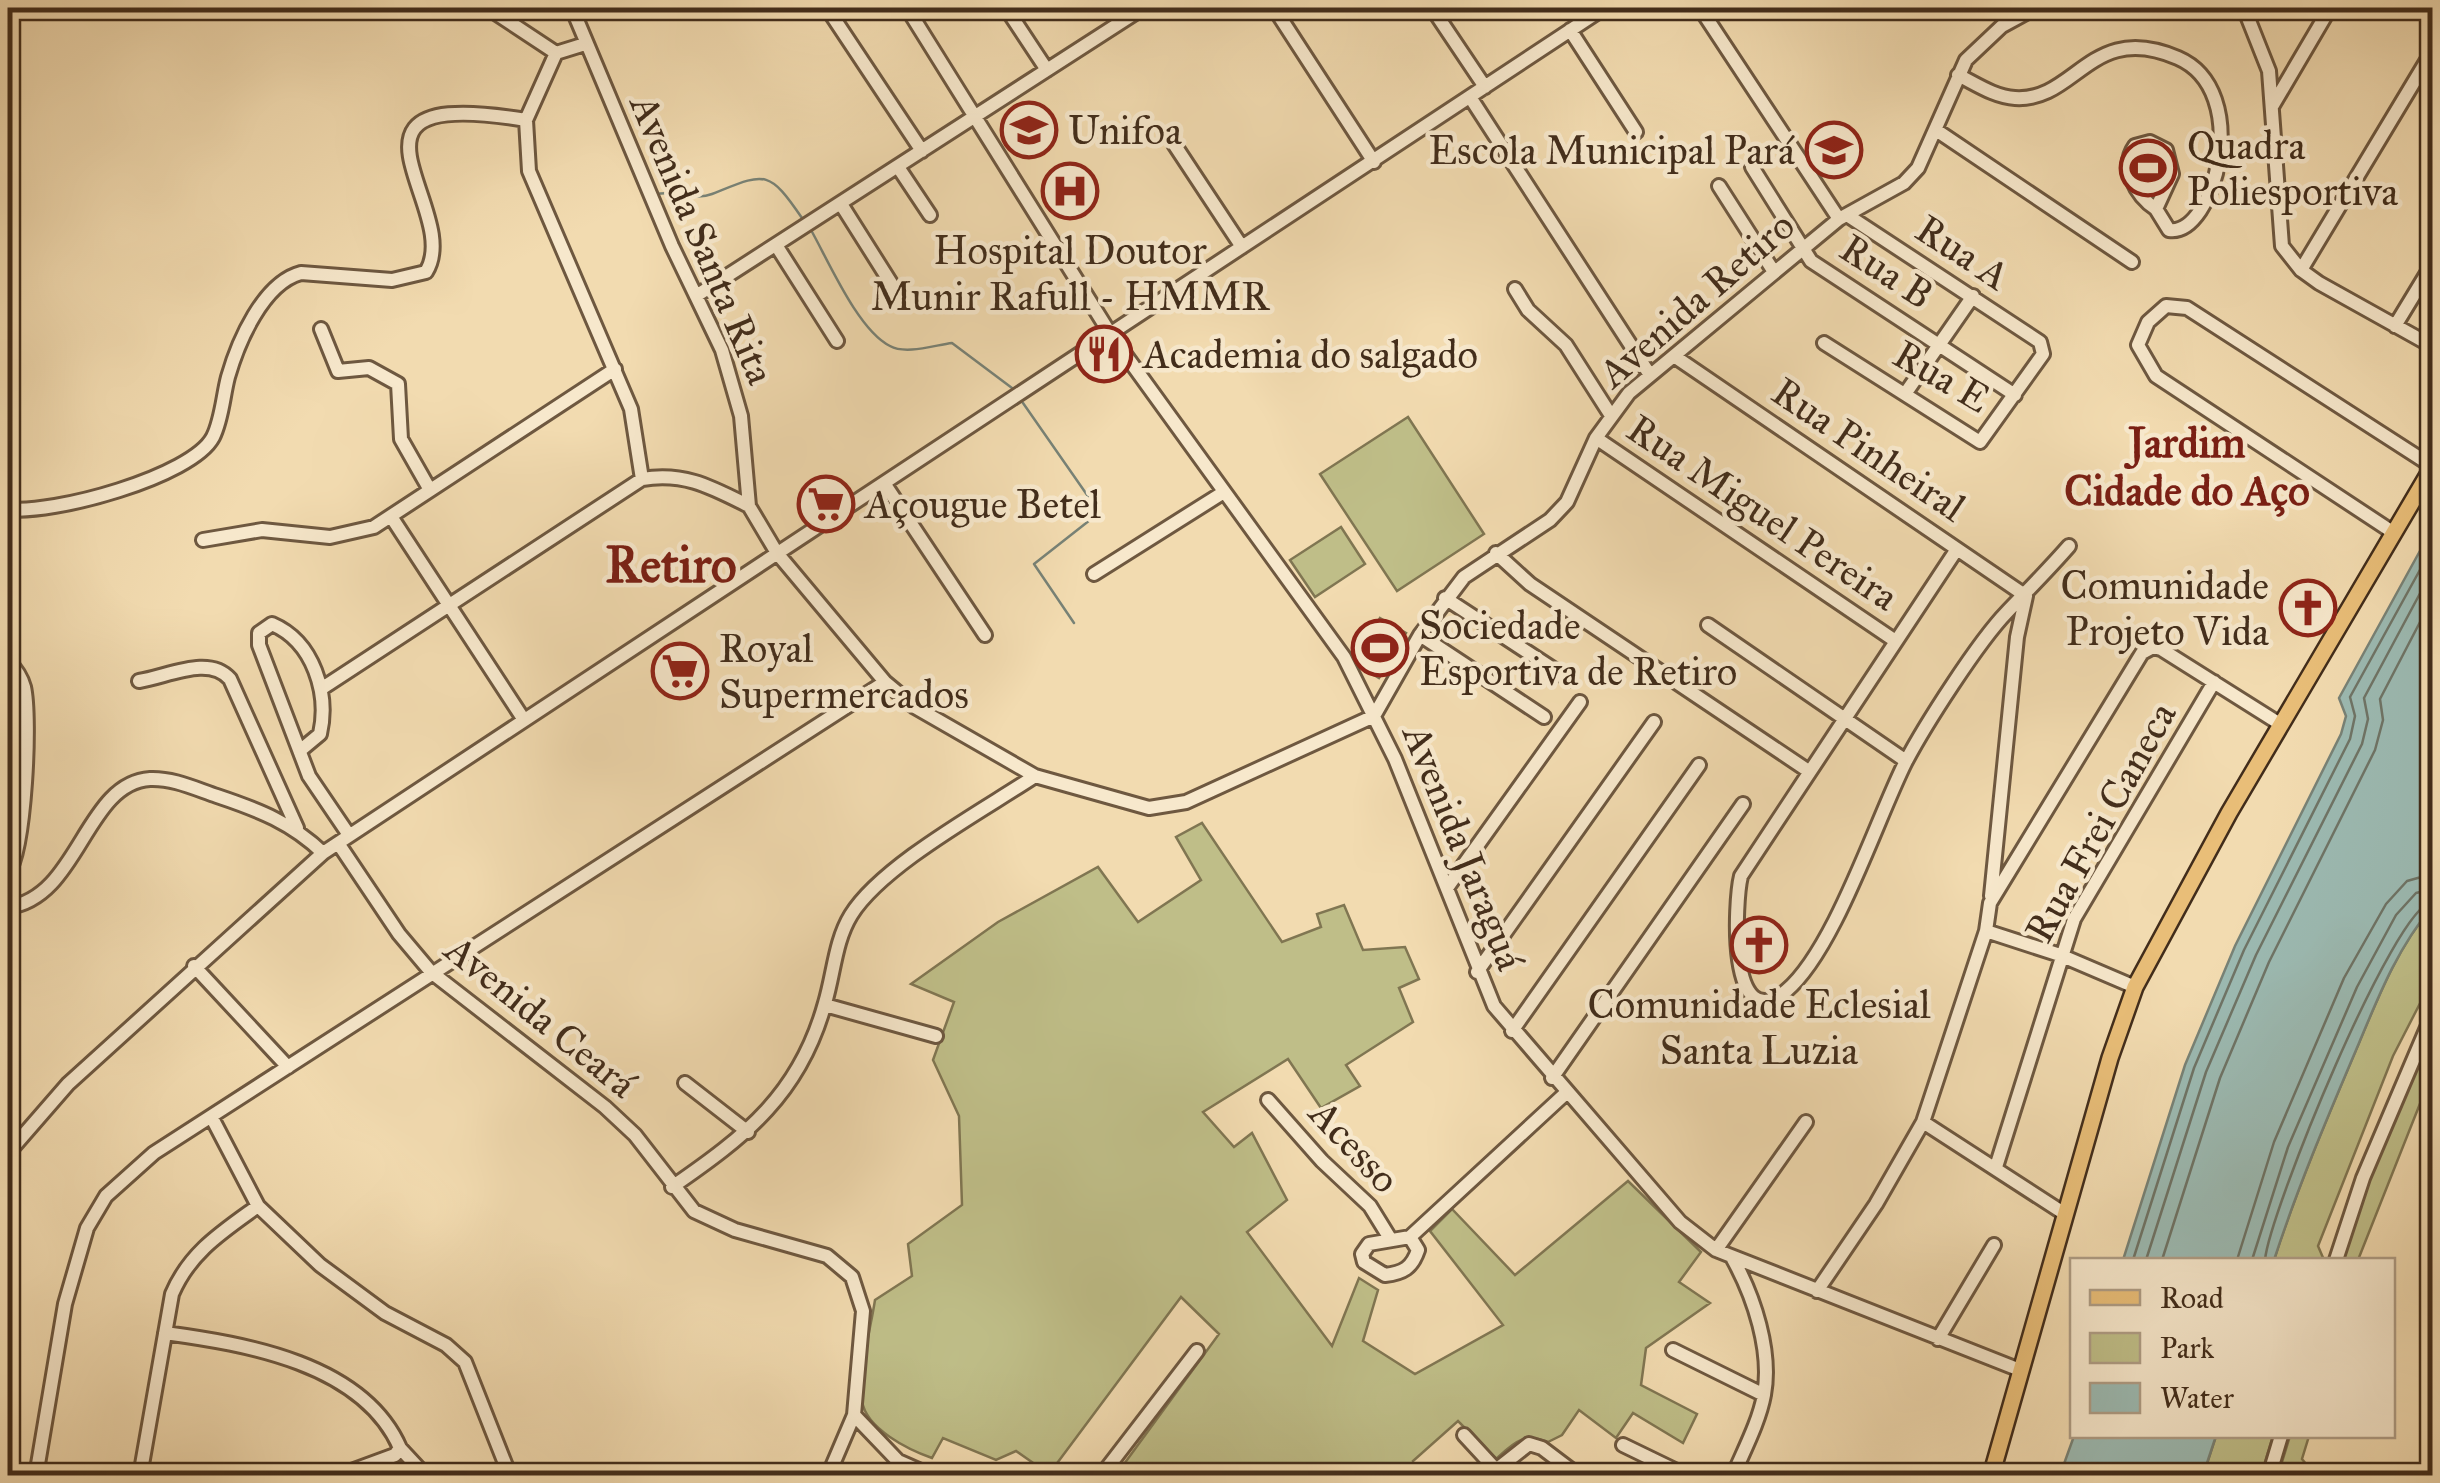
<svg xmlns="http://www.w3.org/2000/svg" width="2440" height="1483" font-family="'IM FELL Great Primer',serif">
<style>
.green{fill:#bfbe88;stroke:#807652;stroke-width:2.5}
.water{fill:#9cbab2;stroke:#788276;stroke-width:2.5}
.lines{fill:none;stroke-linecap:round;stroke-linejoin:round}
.shore{stroke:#6f7466;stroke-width:2.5}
.stream{stroke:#788276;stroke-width:2.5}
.minor-casing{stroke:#6e5840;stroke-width:18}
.major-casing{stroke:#422d1b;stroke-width:20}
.minor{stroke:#f7e8cc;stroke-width:12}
.major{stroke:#e9be78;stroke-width:15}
.labels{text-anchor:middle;stroke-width:9;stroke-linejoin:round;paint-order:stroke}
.poi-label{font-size:40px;fill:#422d1b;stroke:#f7e8cc;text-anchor:start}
.street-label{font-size:40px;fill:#422d1b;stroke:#f7e8cc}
.neighbourhood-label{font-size:42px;font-weight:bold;fill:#7a1f14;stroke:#f7e8cc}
.district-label{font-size:50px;font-weight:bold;fill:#7a1f14;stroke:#f7e8cc}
</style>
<rect width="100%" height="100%" fill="#f2dbb0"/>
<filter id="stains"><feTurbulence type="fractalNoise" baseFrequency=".002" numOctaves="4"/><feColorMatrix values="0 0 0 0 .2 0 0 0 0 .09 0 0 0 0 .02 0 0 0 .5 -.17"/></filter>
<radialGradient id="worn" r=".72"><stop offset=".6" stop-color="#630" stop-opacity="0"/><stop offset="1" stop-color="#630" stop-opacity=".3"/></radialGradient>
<!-- green -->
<path class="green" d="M2154,148L2163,184L2142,188L2135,152Z
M1408,417L1484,534L1397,591L1320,474Z
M1341,527L1365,564L1315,597L1290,560Z
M1380,618L1406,633L1379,678L1354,663Z
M1202,823L1282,942L1321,927L1317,914L1344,905L1363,950L1405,947L1419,979L1399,988L1413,1022L1346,1065L1360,1086L1321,1108L1288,1059L1203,1112L1234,1147L1252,1133L1287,1200L1247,1232L1332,1346L1359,1278L1378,1290L1363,1341L1415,1374L1503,1325L1430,1231L1452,1209L1515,1275L1628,1181L1701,1252L1679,1282L1710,1303L1646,1348L1641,1385L1697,1414L1683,1443L1633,1413L1616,1438L1579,1410L1562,1435L1548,1442C1523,1432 1514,1443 1496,1459L1458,1421L1413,1461L1421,1475H1116L1219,1334L1181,1297L1049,1474L1016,1451L996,1460L943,1438L932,1458C909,1450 866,1429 862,1401C858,1375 871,1327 875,1300L912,1276L908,1244L962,1205L959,1116L933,1060L954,1002L911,984L998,922L1098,867L1138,922L1201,880L1176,837Z
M2432,907V980L2393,1056L2318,1246L2324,1260H2274C2298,1186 2328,1116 2359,1043C2379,995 2398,947 2432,907Z
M2432,1027V1091H2425L2358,1260H2343L2369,1176Z
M2216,1436H2273L2261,1475L2203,1476Z
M2290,1436H2309L2302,1459L2315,1475H2278Z"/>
<!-- water -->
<path class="water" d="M2432,529V907C2398,947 2379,995 2359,1043C2328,1116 2298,1186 2274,1260H2123L2185,1065L2235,946L2341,734L2346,716L2339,698Z
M2074,1436H2216L2203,1475H2060Z"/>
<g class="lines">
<!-- shore -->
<path class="shore" d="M2133,1260L2194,1068L2244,950L2350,739L2355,716L2350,697L2432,548
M2146,1260L2206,1072L2256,955L2362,744L2368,719L2364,698L2432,571
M2162,1260L2220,1078L2269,962L2375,750L2383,720L2380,699L2432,599
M2237,1260L2274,1142L2344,978L2386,904L2407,881L2432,874
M2252,1260L2288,1147L2357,987L2396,915L2416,893L2432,889
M2265,1260C2269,1213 2394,906 2432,902"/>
<!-- stream -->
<path class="stream" d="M657,194C675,190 695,201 712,194C765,173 768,168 802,218
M811,230C829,262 858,330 890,346C906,355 935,345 952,343L1012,388
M1023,403L1092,502L1090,520L1034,564L1074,623"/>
<!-- minor casing -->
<g class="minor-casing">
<path id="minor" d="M488,8L556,53
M572,8L672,246L722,350L741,416L749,506L777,553L885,682L915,707L1035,776L1149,808L1186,802L1374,716L1420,635L1464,577L1550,520L1567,502L1596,438L1629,393L1839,219L1904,183L1918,168L1966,60L2002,26L2035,8
M827,8L922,151
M907,8L1111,335L1344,657L1395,759L1494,1006L1680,1222L1716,1250L2020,1370
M1006,8L1047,70
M1274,8L1374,162
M1432,8L1485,87
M1700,8L1839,219
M2244,8L2269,71L2282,246L2301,270L2319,283L2432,346
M1570,30L1636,132
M585,44L556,53L526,120L529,171L631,409L642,479
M1958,75C1976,84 1995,97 2015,98C2076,102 2091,20 2178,58C2254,91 2214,237 2169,230L2156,209
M1470,97L1650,375
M2273,105L2330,8
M1936,130L2132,262
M2150,142L2166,150L2172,174L2156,209C2136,196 2120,167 2135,146Z
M1174,144L1242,247
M898,167L930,215
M1752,167L1811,261L2015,395
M1719,186L1774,272
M841,204L901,299
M776,245L837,341
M2301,270L2432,52
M1515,289L1528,310L1566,345L1610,414
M696,296L1143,8
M2395,326L2432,265
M321,329L338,371L369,368L398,384L401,439L430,490
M1824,343L1980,442L2043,354L2040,342L1847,215
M1674,356L2026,596
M1905,394L1973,296
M1596,438L1894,640
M884,483L985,635
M8,509C51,515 192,477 213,437C222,419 223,396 228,377C238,342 263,283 301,273L392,280L426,272C465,210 312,84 526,120
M392,518L524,720
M2394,533L2156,376L2138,345L2148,322L2166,306L2187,308L2432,466
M203,540L262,530L330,537L374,527L615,369
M1957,549L1741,876C1735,900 1727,1039 1786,991C1834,951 1876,821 1905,763C1925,725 1978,642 2007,612C2028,590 2049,569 2069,546
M1496,553L1530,584L1807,770
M1094,574L1224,492
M1445,598L1570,680
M1708,625L1906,761
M1420,635L1544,717
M8,661C16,669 21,676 24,687C31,718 25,849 8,873
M139,681C169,676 209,655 230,679L297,828
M324,687L642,479C685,472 711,487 749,506
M302,749L320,734C329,694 314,642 272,624L259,633V645L309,776L349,835
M338,843L399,934L431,972L605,1107L635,1135L694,1211L735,1230L827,1256L852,1277L863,1311L854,1415L828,1476
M1447,888L1580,702
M1991,896L2017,637L2026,596
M8,907C79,898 85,783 150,779C173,778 196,789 217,796C259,810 292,823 323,853
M1986,931L2060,955L2135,987
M194,966L288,1067
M1477,972L1654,722
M825,1005L936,1036
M1512,1031L1699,765
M1552,1078L1743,804
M685,1083L748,1132
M1268,1100L1322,1161L1370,1206L1391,1240
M212,1118L258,1206L320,1265L385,1313L446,1345L465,1362L510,1476
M1923,1122L2065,1214
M8,1153L68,1084L323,853L1604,8
M1996,1167L2074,919L2214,682
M672,1187C746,1136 800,1094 825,1003C834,973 835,941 851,915C882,865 984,810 1035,776
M1410,1237L1566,1093
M1410,1237L1418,1250C1412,1268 1403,1273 1385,1275L1364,1262L1362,1254L1369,1244Z
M1716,1250L1806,1122
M1733,1259C1754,1297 1772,1351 1764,1395C1759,1422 1744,1450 1733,1476
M2336,1260L2363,1178L2432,1016
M1817,1291L1876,1204L1923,1122L1986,931L1990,903L2142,653L2153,647L2161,649L2280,724
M165,1333C245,1344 363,1363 400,1448L395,1455L338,1476
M1938,1339L1994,1245
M1673,1350L1764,1395
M854,1415L898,1461L932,1476
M1464,1435L1500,1474
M1623,1445L1687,1476
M400,1448L426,1476
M1496,1470L1529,1444L1542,1448L1579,1476
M36,1476L65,1304L87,1228L106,1196L154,1153L885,682
M140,1476L172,1294C190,1252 222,1232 258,1206
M1101,1476L1197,1351
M2269,1476L2281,1436"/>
</g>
<!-- major casing -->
<g class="major-casing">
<path id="major" d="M1991,1476L2110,1058L2135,987L2229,813L2432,468"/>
</g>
<!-- minor -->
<use href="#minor" class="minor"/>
<!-- major -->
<use href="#major" class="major"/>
</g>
<!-- icons -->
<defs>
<g id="university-ring" transform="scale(2.875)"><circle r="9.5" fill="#f7e8cc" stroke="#8f2418" stroke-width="1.5"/><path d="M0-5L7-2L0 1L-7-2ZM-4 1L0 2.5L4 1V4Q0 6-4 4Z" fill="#8f2418"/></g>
<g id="school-ring" transform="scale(2.875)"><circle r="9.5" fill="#f7e8cc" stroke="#8f2418" stroke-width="1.5"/><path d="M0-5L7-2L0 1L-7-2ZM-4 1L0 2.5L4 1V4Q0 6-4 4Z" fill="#8f2418"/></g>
<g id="stadium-ring" transform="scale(2.875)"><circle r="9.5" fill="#f7e8cc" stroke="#8f2418" stroke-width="1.5"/><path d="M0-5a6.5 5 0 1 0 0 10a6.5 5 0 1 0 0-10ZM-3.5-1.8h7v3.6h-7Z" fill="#8f2418"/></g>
<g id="hospital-ring" transform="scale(2.875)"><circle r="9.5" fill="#f7e8cc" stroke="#8f2418" stroke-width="1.5"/><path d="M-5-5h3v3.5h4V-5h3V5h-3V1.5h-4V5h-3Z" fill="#8f2418"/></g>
<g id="restaurant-ring" transform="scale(2.875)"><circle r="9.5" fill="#f7e8cc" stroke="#8f2418" stroke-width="1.5"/><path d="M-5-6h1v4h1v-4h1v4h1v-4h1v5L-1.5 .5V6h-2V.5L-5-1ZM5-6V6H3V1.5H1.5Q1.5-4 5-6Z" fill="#8f2418"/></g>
<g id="supermarket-ring" transform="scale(2.875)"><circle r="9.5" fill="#f7e8cc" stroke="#8f2418" stroke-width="1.5"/><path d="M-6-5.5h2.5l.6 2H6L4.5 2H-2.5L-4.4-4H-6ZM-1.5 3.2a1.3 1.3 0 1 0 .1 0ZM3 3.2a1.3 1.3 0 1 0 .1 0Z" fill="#8f2418"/></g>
<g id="church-ring" transform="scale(2.875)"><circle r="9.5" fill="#f7e8cc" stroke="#8f2418" stroke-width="1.5"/><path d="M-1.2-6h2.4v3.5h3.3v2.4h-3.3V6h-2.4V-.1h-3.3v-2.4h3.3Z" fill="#8f2418"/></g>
</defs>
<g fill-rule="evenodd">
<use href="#university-ring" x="1029" y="130"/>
<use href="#school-ring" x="1834" y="150"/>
<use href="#stadium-ring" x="2148" y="168"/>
<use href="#hospital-ring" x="1070" y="191"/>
<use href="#restaurant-ring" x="1104" y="354"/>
<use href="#supermarket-ring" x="826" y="504"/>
<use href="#church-ring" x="2308" y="608"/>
<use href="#stadium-ring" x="1380" y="648"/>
<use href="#supermarket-ring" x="680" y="671"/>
<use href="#church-ring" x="1759" y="945"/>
</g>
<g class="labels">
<!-- poi labels -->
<g class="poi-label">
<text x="1068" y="144">Unifoa</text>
<text x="2187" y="159">Quadra<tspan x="2187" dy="46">Poliesportiva</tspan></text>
<text x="1795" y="164" text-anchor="end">Escola Municipal Pará</text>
<text x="1070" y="264" text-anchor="middle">Hospital Doutor<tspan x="1070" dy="46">Munir Rafull - HMMR</tspan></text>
<text x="1143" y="368">Academia do salgado</text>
<text x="865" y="518">Açougue Betel</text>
<text x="2269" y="599" text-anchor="end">Comunidade<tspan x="2269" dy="46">Projeto Vida</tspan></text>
<text x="1419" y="639">Sociedade<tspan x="1419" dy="46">Esportiva de Retiro</tspan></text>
<text x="719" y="662">Royal<tspan x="719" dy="46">Supermercados</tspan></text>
<text x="1759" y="1018" text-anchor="middle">Comunidade Eclesial<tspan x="1759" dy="46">Santa Luzia</tspan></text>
</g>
<!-- street labels -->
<g class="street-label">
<text transform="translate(703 239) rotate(67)" y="14">Avenida Santa Rita</text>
<text transform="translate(1963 252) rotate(33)" y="14">Rua A</text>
<text transform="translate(1887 271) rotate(33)" y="14">Rua B</text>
<text transform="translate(1696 299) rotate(-41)" y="14">Avenida Retiro</text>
<text transform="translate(1942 376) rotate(30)" y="14">Rua E</text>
<text transform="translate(1869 449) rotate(34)" y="14">Rua Pinheiral</text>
<text transform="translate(1763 512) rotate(34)" y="14">Rua Miguel Pereira</text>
<text transform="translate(2100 822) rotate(-61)" y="14">Rua Frei Caneca</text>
<text transform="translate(1464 847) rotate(68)" y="14">Avenida Jaraguá</text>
<text transform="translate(541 1016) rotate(39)" y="14">Avenida Ceará</text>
<text transform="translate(1355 1146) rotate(47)" y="14">Acesso</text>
</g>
<!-- neighbourhood labels -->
<g class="neighbourhood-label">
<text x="2187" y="457">Jardim<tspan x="2187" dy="48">Cidade do Aço</tspan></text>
</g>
<!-- district labels -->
<g class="district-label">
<text x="671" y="582">Retiro</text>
</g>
</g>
<!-- margin -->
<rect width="2440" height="1483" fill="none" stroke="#f2dbb0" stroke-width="40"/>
<rect x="10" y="10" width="2420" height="1463" fill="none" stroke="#422d1b" stroke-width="5"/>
<rect x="20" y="20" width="2400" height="1443" fill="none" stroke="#422d1b" stroke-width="2.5"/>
<!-- legend -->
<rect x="2070" y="1258" width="325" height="180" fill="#f7e8cc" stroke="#af9d85" stroke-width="2.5"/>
<rect x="2090" y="1290" width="50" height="15" fill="#e9be78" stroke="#af9d85" stroke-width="2.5"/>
<text x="2160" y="1308" font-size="30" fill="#422d1b">Road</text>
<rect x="2090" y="1333" width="50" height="30" fill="#bfbe88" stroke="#af9d85" stroke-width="2.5"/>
<text x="2160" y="1358" font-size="30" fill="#422d1b">Park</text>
<rect x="2090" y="1383" width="50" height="30" fill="#9cbab2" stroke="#af9d85" stroke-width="2.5"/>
<text x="2160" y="1408" font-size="30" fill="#422d1b">Water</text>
<rect width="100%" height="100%" filter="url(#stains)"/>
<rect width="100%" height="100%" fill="url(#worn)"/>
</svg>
